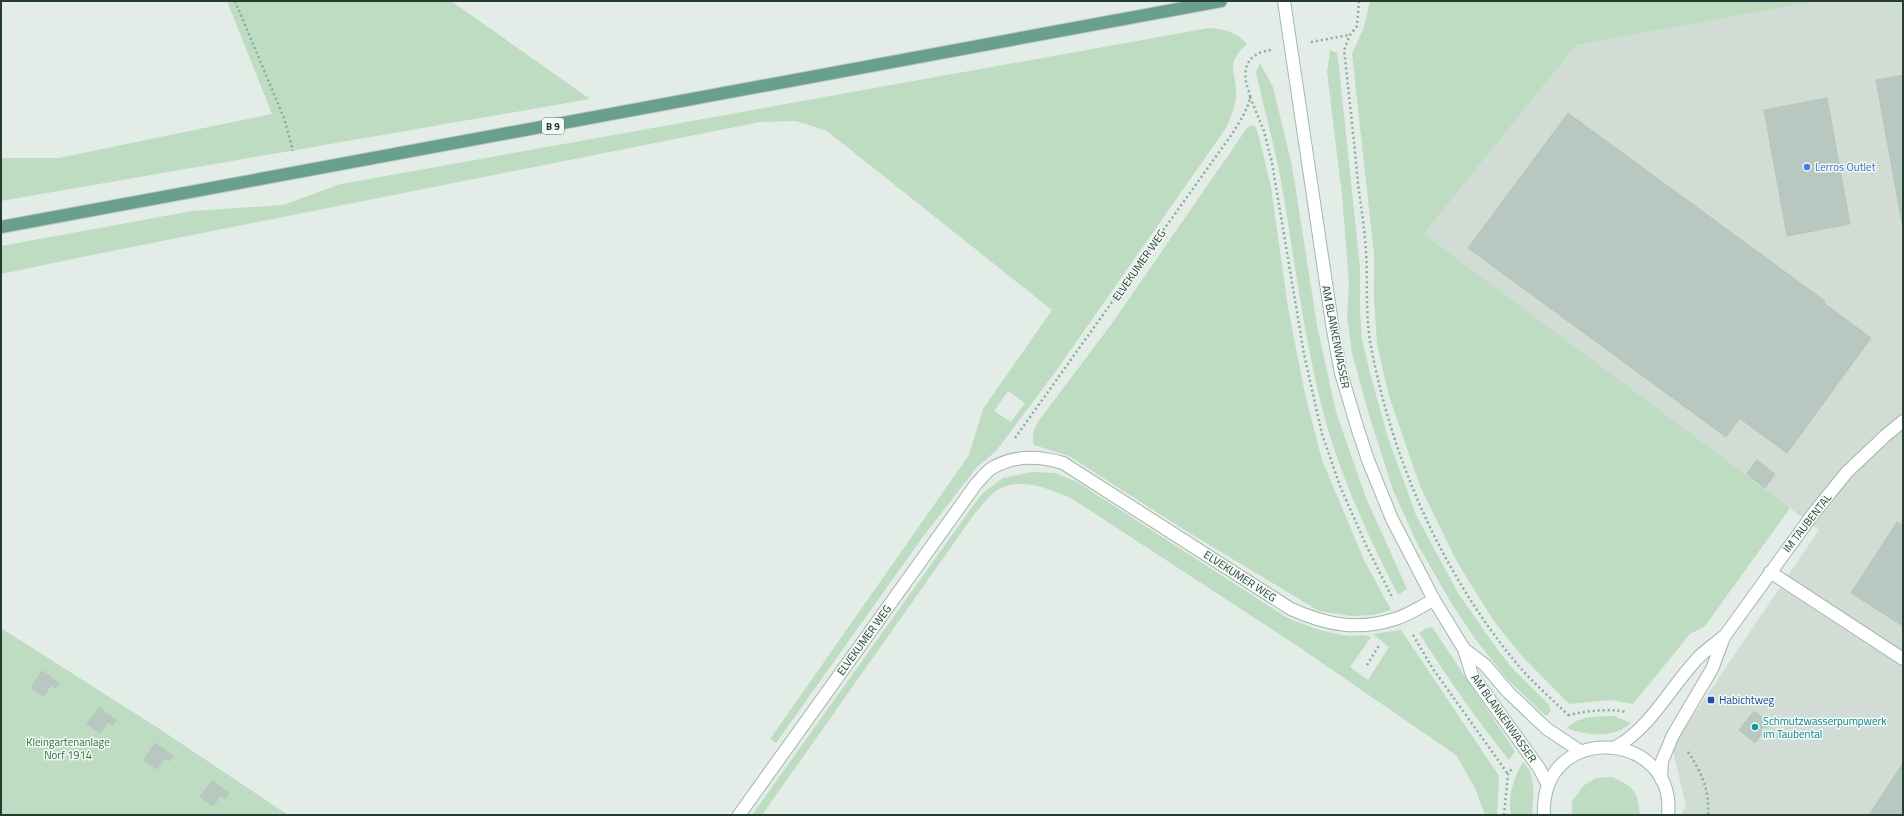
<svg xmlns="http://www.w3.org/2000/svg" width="1904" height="816" font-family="'Titillium Web',sans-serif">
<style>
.built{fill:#d1dcd5}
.green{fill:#bddcc1;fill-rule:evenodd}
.building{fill:#b8c7bf;stroke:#b5c5bd}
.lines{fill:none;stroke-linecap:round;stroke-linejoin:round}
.lane-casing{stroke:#a6b4ad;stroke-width:14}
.street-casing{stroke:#a6b4ad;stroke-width:14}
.secondary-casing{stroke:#a2b7ad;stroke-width:14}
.primary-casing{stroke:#c1c9c6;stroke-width:14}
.path{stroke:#85ae9c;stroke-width:2.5;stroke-dasharray:2 3;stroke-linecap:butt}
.lane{stroke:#fff;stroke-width:12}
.street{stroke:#fff;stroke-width:12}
.secondary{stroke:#fff;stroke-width:12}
.primary{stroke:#69a08b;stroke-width:12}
.shop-dot{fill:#3f7fe0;stroke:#f3f9f5;stroke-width:1.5}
.transit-dot{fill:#1a4fb4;stroke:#f3f9f5;stroke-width:1.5}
.culture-dot{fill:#0f9aa8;stroke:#f3f9f5;stroke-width:1.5}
.labels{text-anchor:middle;stroke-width:3;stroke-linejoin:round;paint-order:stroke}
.shield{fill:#f3f9f5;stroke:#61756c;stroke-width:1}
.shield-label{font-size:10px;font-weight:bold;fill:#233d32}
.shop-label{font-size:11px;fill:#366cbe;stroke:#f3f9f5;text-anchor:start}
.street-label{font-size:11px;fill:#233d32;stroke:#f3f9f5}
.transit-label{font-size:11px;fill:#164399;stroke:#f3f9f5;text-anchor:start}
.culture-label{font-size:11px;fill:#0d838f;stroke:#f3f9f5;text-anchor:start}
.park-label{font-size:11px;fill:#2f7240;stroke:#f3f9f5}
</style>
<rect width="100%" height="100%" fill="#e3ece7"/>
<!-- built -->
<path class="built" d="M1818,1H1903V815H1681L1686,806L1672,747L1819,530L1424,234L1576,45Z"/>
<!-- green -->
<path class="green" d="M227,1H451L590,99L1,201V158H59L272,114Z
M1370,1H1818L1576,45L1424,234L1790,508L1705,626L1690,634L1633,704L1611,700L1569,704L1522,656L1493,620L1456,560L1420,486L1389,396L1377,344L1374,299V254L1352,54L1364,27Z
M1209,28C1224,29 1237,32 1247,44C1223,66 1237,69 1236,95C1236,106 1230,118 1226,128L1056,371L996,451L977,467L922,538L776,743L770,739L969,455L983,409L1052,310L827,131L796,121L760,122L87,256L1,274V246L192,211L283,205L341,184ZM1008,391L1025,403L1011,422L994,411Z
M1330,50L1337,53L1339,67L1360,268V312L1362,339L1369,369L1388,438L1416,515L1458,593L1500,653L1514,670L1549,705L1551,711L1546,716L1507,679L1473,636L1450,601L1417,543L1393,490L1369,415L1352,353L1347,317L1349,284L1342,195L1327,72Z
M1260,63L1273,87L1292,166L1317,325L1336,412L1366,498L1407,589L1398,595C1369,538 1342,480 1325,419C1304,341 1295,260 1281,181C1274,144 1264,108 1256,72Z
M1251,125L1255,126L1258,133L1271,187L1287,301L1297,354L1305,394L1322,460L1364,560L1391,610L1373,615L1351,616L1319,611L1183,529L1069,456L1034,445C1031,434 1034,428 1040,419L1113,322L1247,128Z
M1032,472L1055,473L1077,482L1286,617C1307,626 1320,631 1343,635C1352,637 1363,633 1371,637L1350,667L1368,680L1389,647L1373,634L1401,630L1499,776L1497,815H1485L1475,788L1456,755L1296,645L1071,498C1049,489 1023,477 999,489C991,493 982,506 975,513L762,815H752L970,510L983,493L1003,478Z
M1432,627L1515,751L1509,760C1476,719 1447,677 1419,633L1426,628Z
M1,628L158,728L288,815H1Z
M1614,716L1631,723C1612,739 1589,736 1567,728C1579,715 1597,717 1614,716Z
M1523,762C1537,774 1533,798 1532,815H1511C1507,797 1514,777 1523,762Z
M1612,777C1634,787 1638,791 1640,815H1572V802L1583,786L1596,778Z"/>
<!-- building -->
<path class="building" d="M1903,75V228L1876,80Z
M1827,98L1850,224L1787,236L1764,110Z
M1568,113L1825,301L1726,437L1468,248Z
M1824,303L1871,338L1787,453L1739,418Z
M1757,460L1775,474L1765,488L1747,474Z
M1897,522L1903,526V626L1851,593Z
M42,671L59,683L55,688L51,685L44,696L31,688Z
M99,707L116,720L112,725L108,722L100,733L87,724Z
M1754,711L1770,723L1755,743L1739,730Z
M155,743L173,756L169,761L165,758L157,769L144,760Z
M1903,763V815H1869Z
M212,781L229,793L225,799L221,795L213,806L200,797Z"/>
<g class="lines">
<!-- lane casing -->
<g class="lane-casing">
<path id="lane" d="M1770,572L1903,659"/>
</g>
<!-- street casing -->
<g class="street-casing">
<path id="street" d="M1616,747C1652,726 1669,689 1697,659C1704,651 1715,644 1723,637
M1661,779L1662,761L1673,735L1712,669L1724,637L1813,514L1847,472L1885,436L1903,421
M739,815L976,484C981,479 986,472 992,468C1014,455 1040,456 1063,463L1291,609C1327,625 1357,631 1395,619C1409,615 1421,606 1434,600"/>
</g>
<!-- secondary casing -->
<g class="secondary-casing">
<path id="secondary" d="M1284,1L1333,330L1341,373L1358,430L1368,460L1392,519L1434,600L1464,649L1472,675L1539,768L1548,785
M1464,649L1485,665L1508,692L1547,729L1580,751
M1544,815C1540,720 1677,730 1668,815"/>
</g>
<!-- primary casing -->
<g class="primary-casing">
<path id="primary" d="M1,227L1221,1"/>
</g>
<!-- path -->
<path class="path" d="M235,1L284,118L293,151
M1359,1L1357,26L1350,35L1344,50C1349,95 1354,139 1358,184C1361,207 1365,230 1366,252C1368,284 1365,316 1371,347C1393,462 1442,573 1517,664C1532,682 1551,698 1568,715
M1311,42L1349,35
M1250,97L1264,131L1272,163L1304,354L1322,434L1340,486L1366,545L1393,599
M1015,438L1232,134C1238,124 1248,110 1250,97C1250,93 1247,87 1246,82C1243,62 1252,53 1271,50
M1413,635L1433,669L1508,774
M1367,665L1378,647L1377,644
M1568,715C1589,711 1606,708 1627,712
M1688,752C1701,771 1710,791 1708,815
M1504,815L1508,774L1513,767"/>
<!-- lane -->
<use href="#lane" class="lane"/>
<!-- street -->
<use href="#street" class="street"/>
<!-- secondary -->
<use href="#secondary" class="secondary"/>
<!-- primary -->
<use href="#primary" class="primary"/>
</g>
<!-- markers -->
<circle class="shop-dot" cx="1807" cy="167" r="4"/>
<rect class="transit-dot" x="1707" y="696" width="8" height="8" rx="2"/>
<circle class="culture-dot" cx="1755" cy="727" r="4"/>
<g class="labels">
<!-- shield labels -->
<rect class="shield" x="542" y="118" width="22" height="16" rx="3"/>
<g class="shield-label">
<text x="553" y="130">B 9</text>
</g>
<!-- shop labels -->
<g class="shop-label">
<text x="1815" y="171">Lerros Outlet</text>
</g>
<!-- street labels -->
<g class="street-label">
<text transform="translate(1139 265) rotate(-55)" y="4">ELVEKUMER WEG</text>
<text transform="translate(1336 337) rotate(79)" y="4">AM BLANKENWASSER</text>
<text transform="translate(1807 523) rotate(-52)" y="4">IM TAUBENTAL</text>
<text transform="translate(1240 576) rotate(33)" y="4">ELVEKUMER WEG</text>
<text transform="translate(864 640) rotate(-54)" y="4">ELVEKUMER WEG</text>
<text transform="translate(1504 718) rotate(55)" y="4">AM BLANKENWASSER</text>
</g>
<!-- transit labels -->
<g class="transit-label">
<text x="1719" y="704">Habichtweg</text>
</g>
<!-- culture labels -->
<g class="culture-label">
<text x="1763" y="725">Schmutzwasserpumpwerk<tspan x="1763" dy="13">im Taubental</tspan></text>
</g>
<!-- park labels -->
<g class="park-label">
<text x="68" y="746">Kleingartenanlage<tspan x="68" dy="13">Norf 1914</tspan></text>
</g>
</g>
<!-- border -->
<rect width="1904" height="816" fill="none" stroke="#233d32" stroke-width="4"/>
</svg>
